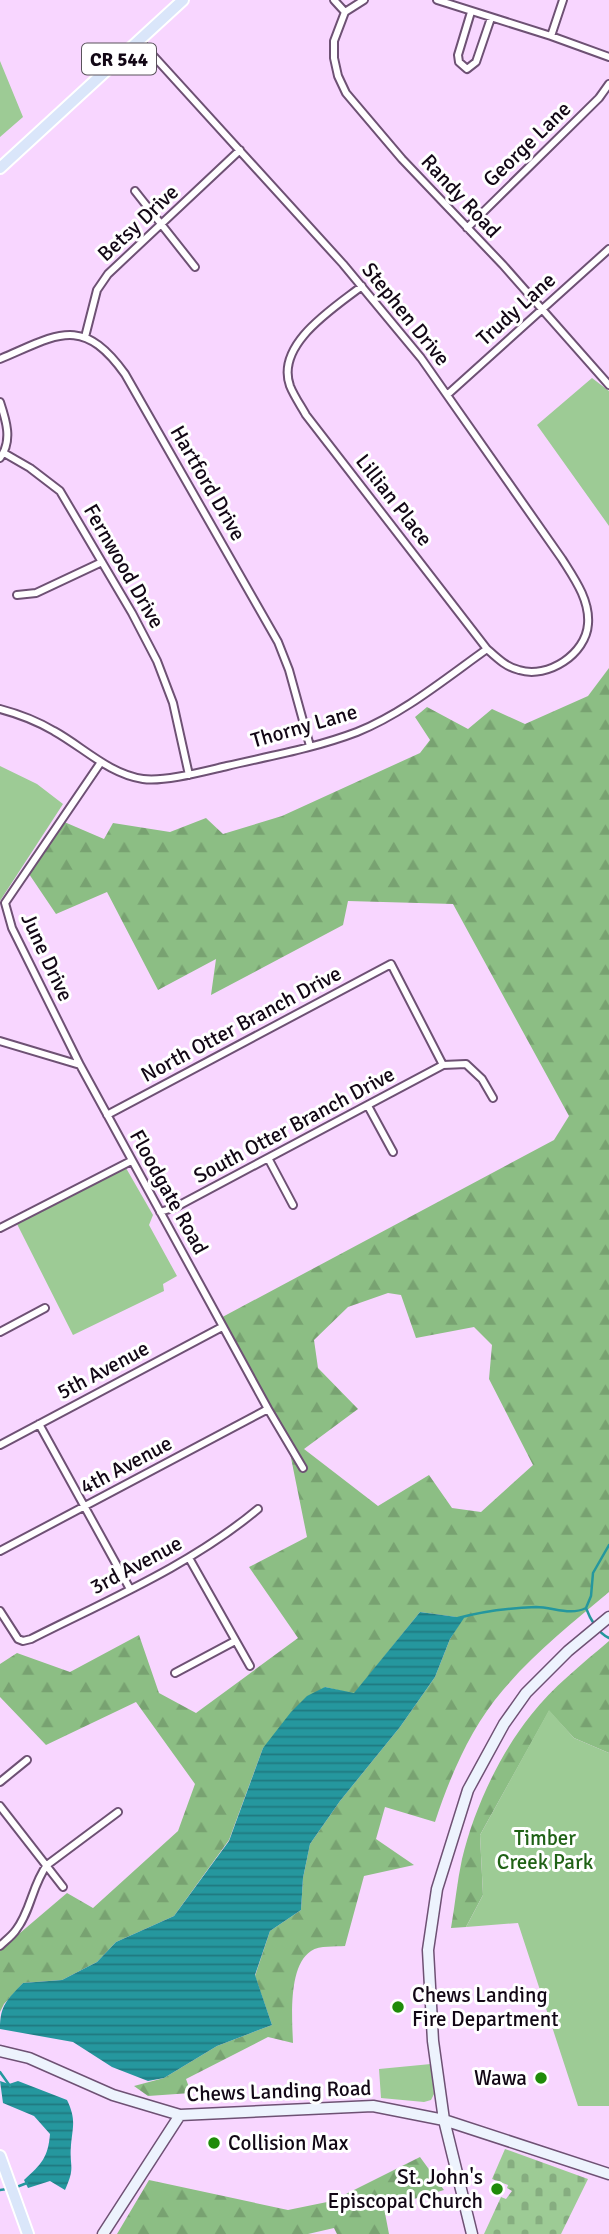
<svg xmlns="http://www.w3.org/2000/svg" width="609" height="2234" font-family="Signika,sans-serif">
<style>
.forest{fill:url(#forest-firs);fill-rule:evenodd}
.cemetery{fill:url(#cemetery-stones)}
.green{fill:#9dcb95}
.water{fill:url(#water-rules)}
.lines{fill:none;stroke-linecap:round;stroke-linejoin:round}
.stream{stroke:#25979e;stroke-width:2.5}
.street-casing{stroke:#6e5174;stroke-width:10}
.secondary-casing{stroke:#6e5174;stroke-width:13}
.primary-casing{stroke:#fff;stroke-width:14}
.street{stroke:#fff;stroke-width:6}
.secondary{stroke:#edf3fd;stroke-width:10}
.primary{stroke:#dae6fa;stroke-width:10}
.poi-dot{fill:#1f8b09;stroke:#fff;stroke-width:2.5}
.labels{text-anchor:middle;stroke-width:6;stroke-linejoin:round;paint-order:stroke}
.shield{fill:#fff;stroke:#59515b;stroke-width:2}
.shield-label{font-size:19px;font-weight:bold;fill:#120715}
.street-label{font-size:21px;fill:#120715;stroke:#fff}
.park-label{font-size:21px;fill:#206216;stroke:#fff}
.poi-label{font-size:21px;fill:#120715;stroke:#fff;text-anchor:start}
</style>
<defs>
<pattern id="forest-firs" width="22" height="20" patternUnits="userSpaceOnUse" patternTransform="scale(1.75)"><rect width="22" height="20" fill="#8cbe84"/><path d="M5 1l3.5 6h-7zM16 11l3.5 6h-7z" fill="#78a271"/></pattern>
<pattern id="cemetery-stones" width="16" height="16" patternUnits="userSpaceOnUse" patternTransform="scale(1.75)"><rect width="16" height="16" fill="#9dcb95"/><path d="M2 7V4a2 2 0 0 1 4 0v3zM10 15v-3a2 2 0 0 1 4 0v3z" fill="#86ad80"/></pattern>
<pattern id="water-rules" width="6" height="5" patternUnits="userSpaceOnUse" patternTransform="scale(1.75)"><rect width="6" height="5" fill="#25979e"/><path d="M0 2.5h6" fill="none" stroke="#1f7980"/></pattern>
</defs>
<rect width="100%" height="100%" fill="#f8d6ff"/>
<!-- forest -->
<path class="forest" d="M609,668V1592C572,1623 534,1653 503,1690C471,1727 450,1776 435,1822L385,1807L376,1839L414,1865L364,1876L345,1946C335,1947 320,1945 311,1951C288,1966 292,2018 293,2043L268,2037L186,2079L191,2093L148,2096L134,2086L164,2078L217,2046L272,2025L255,1976L270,1931L301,1910L303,1878L310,1844L340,1801L400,1727L435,1677L450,1639L463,1618L420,1612L354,1694L325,1687L263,1748L229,1840L174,1916L116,1942L97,1962L62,1980L23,1983L4,2004L0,2012V1950L67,1893L93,1908L178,1831L195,1784L136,1702L46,1745L0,1697V1664L17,1653L70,1672L139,1635L159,1693L196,1713L298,1638L249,1567L307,1537L290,1453L215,1321L554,1140L569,1116L453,904L348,901L343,925L211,995L216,959L158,990L107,892L56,914L27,871L62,821L104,839L113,823L170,832L206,818L223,834L282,816L420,753L430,740L415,717L427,707L468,729L492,709L525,724L588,696ZM388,1293L401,1295L416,1338L474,1327L492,1345L489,1379L533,1465L481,1512L452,1508L429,1475L378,1506L304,1449L358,1409L318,1368L314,1340L348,1307Z
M609,1641V1753L574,1738L549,1711L480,1835L483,1895L466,1927L451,1928C455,1905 457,1882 462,1859C474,1809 499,1755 531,1715C553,1687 582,1664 609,1641Z
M420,2157L444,2190L384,2208L389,2234H337L334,2228L308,2234H117L149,2180L288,2210L332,2201Z"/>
<!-- cemetery -->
<path class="cemetery" d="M505,2149L588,2179L561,2234H484L501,2197L506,2199L512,2191L507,2188L508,2185L492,2179Z"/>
<!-- green -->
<path class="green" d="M0,61L23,117L0,137Z
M592,378L609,391V526L537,425Z
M0,766L37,784L63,804L0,901Z
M126,1168L153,1215L149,1225L177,1276L163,1284L164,1291L73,1335L17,1224Z
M549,1710L574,1738L609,1753V2106H578L518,1923L466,1927L483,1895L480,1835Z
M431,2064L434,2094L431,2100L424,2102L381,2098L379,2069Z"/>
<!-- water -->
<path class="water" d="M420,1612L464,1618L450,1639L435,1677L400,1727L340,1801L310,1844L303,1878L301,1910L270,1931L255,1975L272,2025L217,2046L164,2078L148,2081L112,2067L73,2042L0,2029C0,2005 7,2000 23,1983L62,1980L97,1962L116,1942L174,1916L229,1841L263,1748L291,1712L307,1696L325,1687L354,1693Z
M0,2081L9,2084L18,2081L67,2100C76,2119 73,2125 71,2145C69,2167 76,2166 65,2190L50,2181L28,2188L24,2180C42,2164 48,2157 50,2134L34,2116L3,2103Z"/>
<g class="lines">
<!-- stream -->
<path class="stream" d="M586,1608L591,1596L593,1573L609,1545
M586,1608C590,1619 598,1633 609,1638
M458,1618C484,1611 509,1608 536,1607C553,1607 570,1616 586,1608
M0,2072L10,2086
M14,2188L27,2183
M0,2190L7,2189"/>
<!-- street casing -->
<g class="street-casing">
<path id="street" d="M334,0L345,12
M437,0L551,36L609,57
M345,12L334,41V58L338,76L346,93L402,159L503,265L609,385
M345,12L364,0
M471,12L458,55L459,62L467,69L476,62L491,18
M551,36L563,0
M139,40L343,264L421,358L562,559C574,578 590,600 588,624C586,654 548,679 519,670C506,667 497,658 487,649L306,415C301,406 294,396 290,386C275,344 334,308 362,286
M135,191L195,267
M467,228L599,98L609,84
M85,337L97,290L108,274L240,150
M0,359C57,335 82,314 125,374L278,642L289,670L310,746
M447,395L609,249
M0,402C6,420 13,441 0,458
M4,453L30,468L60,491L132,613L157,661L173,703L189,775
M17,595L36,593L102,562
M0,709C19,714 37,721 54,731C83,747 109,774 143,779C165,782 205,771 227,766C270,756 315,748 357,732C404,713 446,678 487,649
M0,1041L80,1065L268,1409L303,1468
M80,1065L12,928L5,903L101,762
M368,1106L393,1152
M107,1115L391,964L443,1065
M268,1158L293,1205
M160,1212L176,1207L443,1065L466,1064L482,1079L493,1098
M0,1228L131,1161
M0,1332L45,1308
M39,1424L130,1589
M0,1445L222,1327
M0,1551L268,1409
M189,1558L250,1666
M0,1611L18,1639L23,1641L31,1639C108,1600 191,1565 258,1509
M175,1673L235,1641
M0,1782L27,1760
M0,1806L63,1887
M0,1946C5,1941 12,1936 16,1930C31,1911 32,1885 47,1865L118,1812"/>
</g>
<!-- secondary casing -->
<g class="secondary-casing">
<path id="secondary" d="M0,2051L29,2058L113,2095L180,2115L373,2106L444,2120L609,2174
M103,2234L180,2115
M472,2234L444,2120L433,2041L428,1950L437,1889L468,1790L504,1724L526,1693L568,1651L609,1617"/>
</g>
<!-- primary casing -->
<g class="primary-casing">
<path id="primary" d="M0,168L183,0
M0,2156L28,2234"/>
</g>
<!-- street -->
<use href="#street" class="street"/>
<!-- secondary -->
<use href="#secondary" class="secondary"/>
<!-- primary -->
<use href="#primary" class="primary"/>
</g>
<!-- markers -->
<g class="poi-dot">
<circle cx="398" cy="2007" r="7"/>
<circle cx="541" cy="2078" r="7"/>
<circle cx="214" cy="2143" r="7"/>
<circle cx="497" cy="2189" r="7"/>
</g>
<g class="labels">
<!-- shield labels -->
<rect class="shield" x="82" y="43.5" width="74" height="31" rx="5"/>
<g class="shield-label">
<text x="119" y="66">CR 544</text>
</g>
<!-- street labels -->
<g class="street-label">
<text transform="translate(527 144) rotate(-44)" y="7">George Lane</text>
<text transform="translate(461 196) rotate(47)" y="7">Randy Road</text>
<text transform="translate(138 223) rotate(-43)" y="7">Betsy Drive</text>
<text transform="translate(516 309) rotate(-42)" y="7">Trudy Lane</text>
<text transform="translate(406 314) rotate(51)" y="7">Stephen Drive</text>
<text transform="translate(208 483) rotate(60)" y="7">Hartford Drive</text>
<text transform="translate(394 500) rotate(52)" y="7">Lillian Place</text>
<text transform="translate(124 566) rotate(60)" y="7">Fernwood Drive</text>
<text transform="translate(304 726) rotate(-16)" y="7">Thorny Lane</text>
<text transform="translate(47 957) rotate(65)" y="7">June Drive</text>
<text transform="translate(241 1024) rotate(-28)" y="7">North Otter Branch Drive</text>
<text transform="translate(294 1125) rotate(-28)" y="7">South Otter Branch Drive</text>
<text transform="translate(169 1192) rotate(61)" y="7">Floodgate Road</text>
<text transform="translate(103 1370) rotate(-28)" y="7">5th Avenue</text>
<text transform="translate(126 1465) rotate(-28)" y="7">4th Avenue</text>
<text transform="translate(136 1565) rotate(-28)" y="7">3rd Avenue</text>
<text transform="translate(279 2091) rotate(-2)" y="7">Chews Landing Road</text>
</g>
<!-- park labels -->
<g class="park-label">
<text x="545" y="1845">Timber<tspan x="545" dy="24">Creek Park</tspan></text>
</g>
<!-- poi labels -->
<g class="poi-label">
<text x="412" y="2002">Chews Landing<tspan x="412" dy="24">Fire Department</tspan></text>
<text x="527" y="2085" text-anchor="end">Wawa</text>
<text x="228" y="2150">Collision Max</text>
<text x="483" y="2184" text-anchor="end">St. John's<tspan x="483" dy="24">Episcopal Church</tspan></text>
</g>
</g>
</svg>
